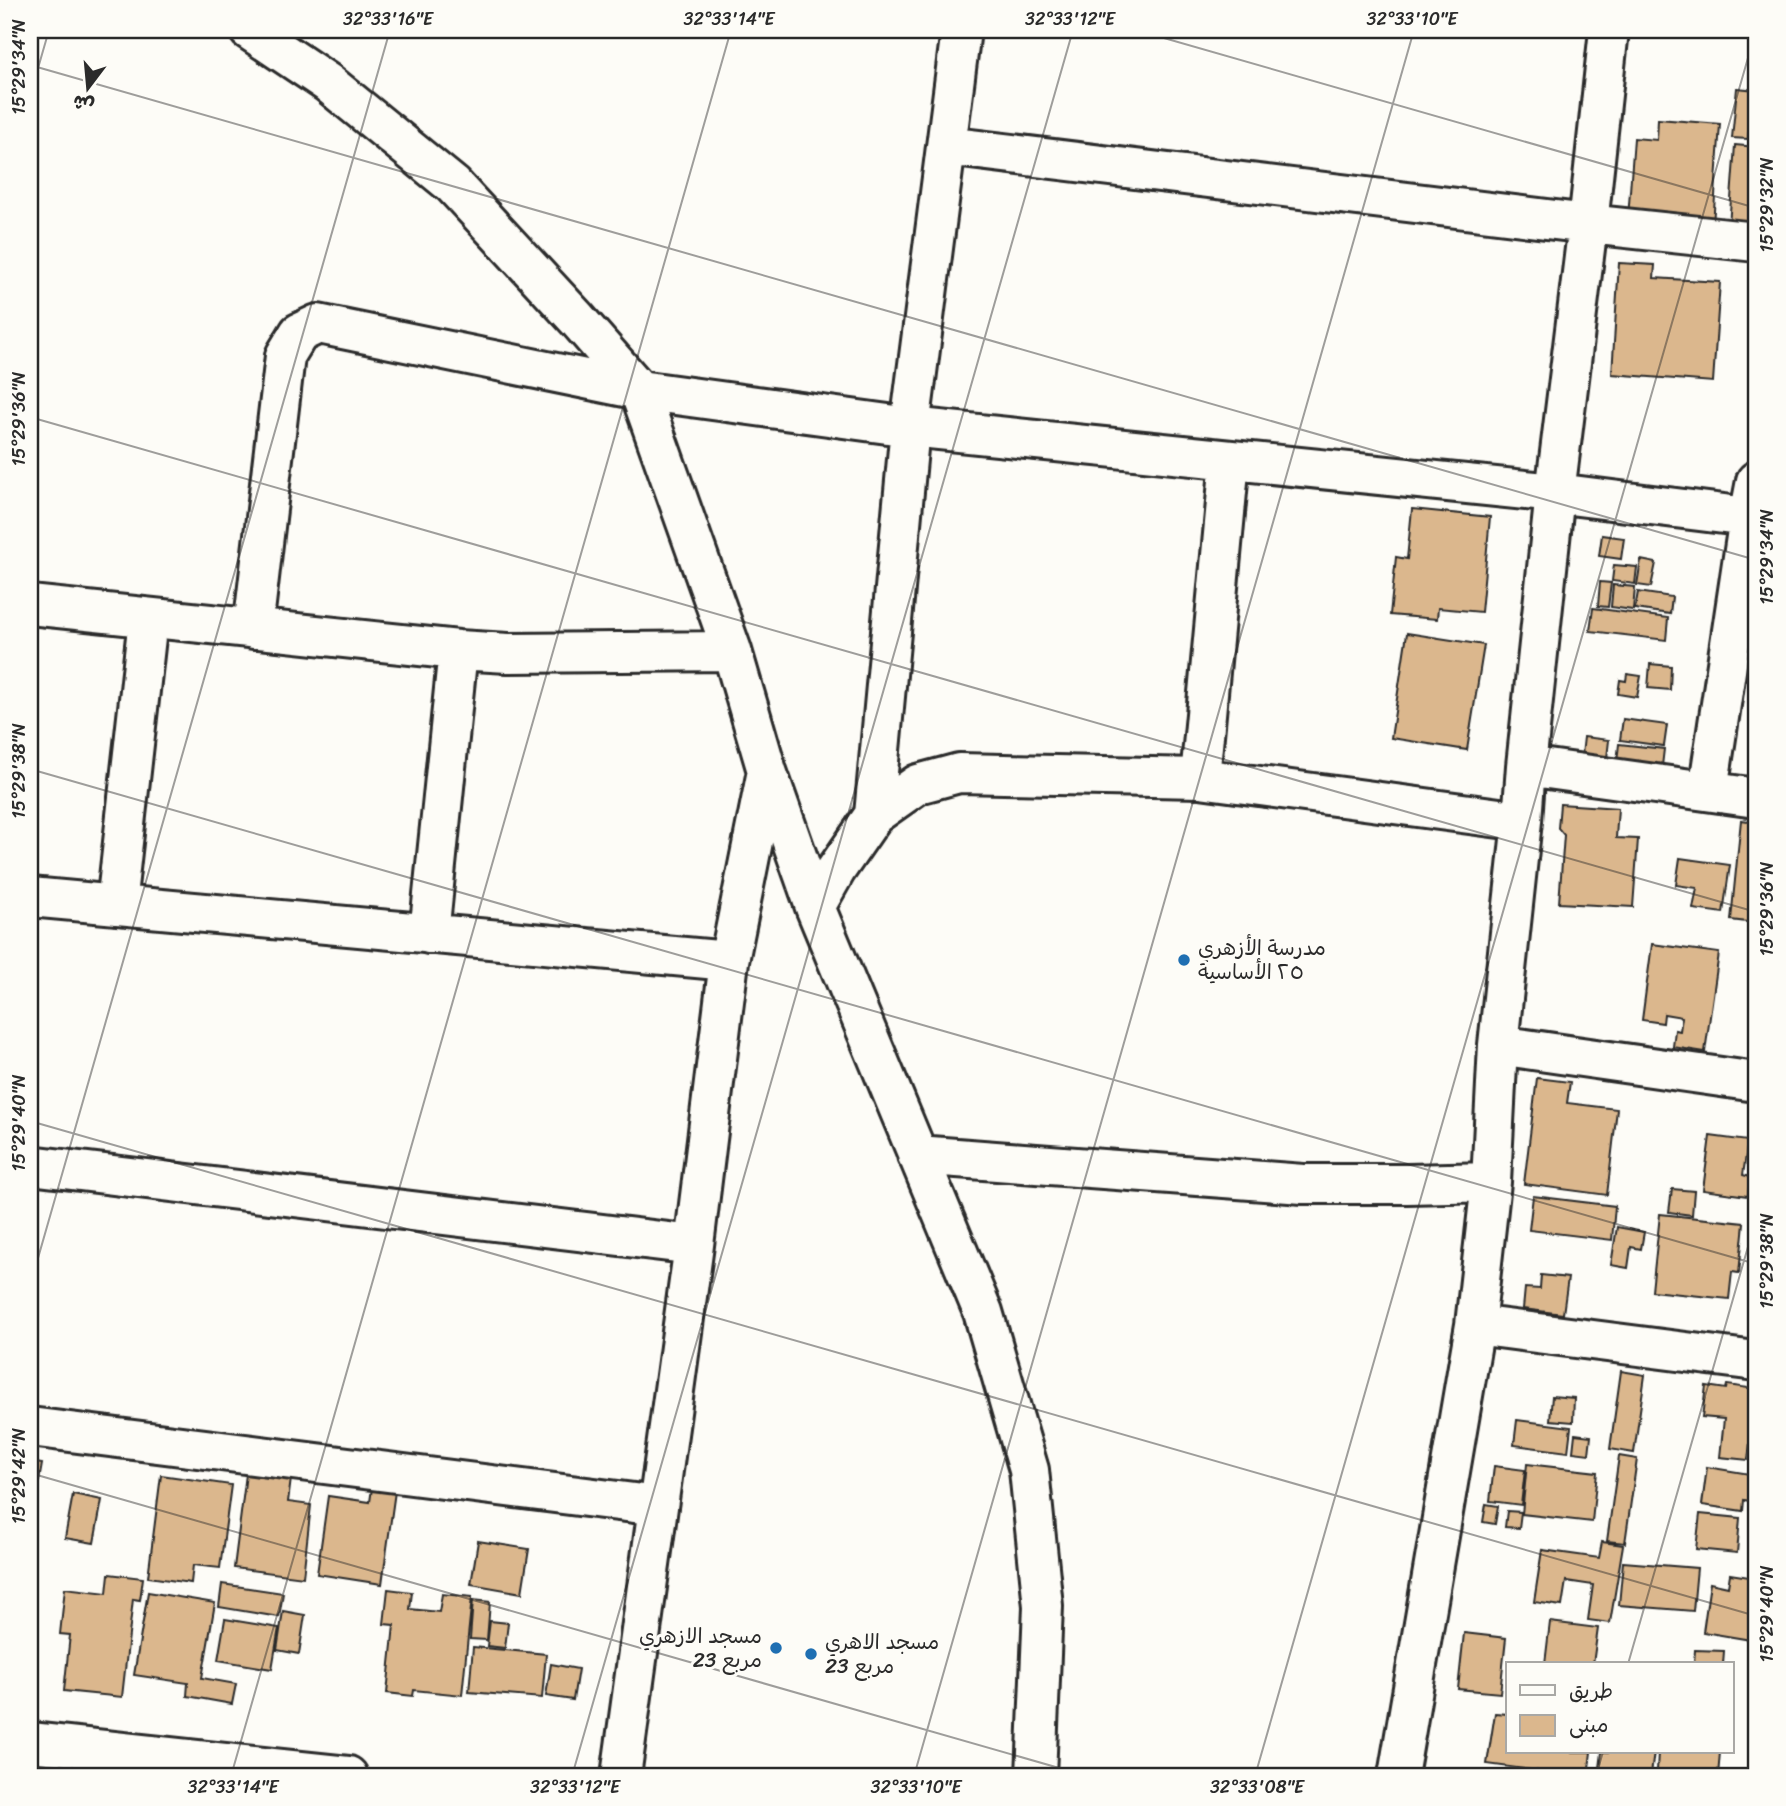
<svg xmlns="http://www.w3.org/2000/svg" width="1786" height="1806" font-family="Sriracha,'Playpen Sans Arabic',sans-serif">
<style>
.building{fill:#dbb78d;stroke:#2b2b2b;stroke-width:2}
.lines{fill:none;stroke-linecap:round;stroke-linejoin:round}
.street-casing{stroke:#2b2b2b;stroke-width:44}
.street{stroke:#fdfcf7;stroke-width:38}
.ticks{fill:none;stroke:#2b2b2b;stroke-width:2;stroke-opacity:0.45}
.poi-dot{fill:#1f6fb2;stroke:#fdfcf7;stroke-width:2.5}
.labels{text-anchor:middle;stroke-width:6;stroke-linejoin:round;paint-order:stroke}
.poi-label{font-size:21px;fill:#2b2b2b;stroke:#fdfcf7;text-anchor:start}
.neatline{fill:none;stroke:#2b2b2b;stroke-width:2.5}
.ticks-label{font-size:18px;text-anchor:middle;fill:#2b2b2b}
</style>
<rect width="100%" height="100%" fill="#fdfcf7"/>
<filter id="ink" filterUnits="userSpaceOnUse"><feTurbulence type="fractalNoise" baseFrequency=".0143" numOctaves="2"/><feDisplacementMap in="SourceGraphic" scale="14" xChannelSelector="R" yChannelSelector="G"/><feConvolveMatrix kernelMatrix="1 2 1 2 8 2 1 2 1" color-interpolation-filters="sRGB"/></filter>
<g filter="url(#ink)">
<!-- building -->
<path class="building" d="M1737,88L1756,90V110H1751L1748,139L1732,138Z
M1658,119L1720,124L1713,225L1628,218L1634,138L1657,140Z
M1735,145L1756,147V228L1729,226Z
M1619,263L1655,265L1654,278L1720,282L1713,382L1612,374Z
M1412,509L1490,517L1481,612L1438,608L1437,619L1390,615L1396,557L1407,559Z
M1602,535L1624,538L1621,559L1599,556Z
M1641,560L1656,563L1651,587L1637,585Z
M1614,565L1637,567L1635,584L1612,581Z
M1600,582L1611,583L1608,607L1598,606Z
M1613,585L1635,587L1633,610L1611,607Z
M1638,592L1672,597L1670,614L1635,609Z
M1593,608L1668,618L1666,640L1590,631Z
M1407,633L1484,645L1467,750L1391,738Z
M1650,664L1671,666L1670,690L1648,688Z
M1627,674L1641,676L1637,697L1618,694L1620,680L1626,681Z
M1753,686H1756V711H1750L1751,693Z
M1753,714H1756V743L1751,742Z
M1623,719L1667,725L1664,746L1620,740Z
M1584,737L1609,740L1607,758L1582,755Z
M1619,744L1664,749L1662,766L1617,762Z
M1560,804L1618,808L1616,838L1638,839L1633,907L1559,903L1564,835L1558,828Z
M1741,820L1756,822V923L1731,920Z
M1680,858L1730,865L1723,913L1693,909L1697,888L1676,885Z
M1652,944L1719,953L1705,1052L1673,1047L1675,1030L1680,1031L1682,1017L1664,1014L1663,1023L1642,1020Z
M1537,1078L1570,1082L1567,1103L1617,1109L1607,1195L1524,1184Z
M1710,1136L1748,1141L1743,1175L1750,1177L1748,1196L1703,1190Z
M1672,1189L1694,1191L1692,1215L1669,1212Z
M1533,1196L1615,1206L1612,1240L1529,1230Z
M1660,1214L1744,1223L1739,1273L1732,1272L1729,1299L1652,1291Z
M1617,1227L1644,1232L1641,1249L1631,1247L1628,1268L1611,1265Z
M1541,1275L1568,1278L1563,1314L1523,1309L1525,1288L1540,1289Z
M30,1297L37,1298L34,1317H30Z
M1621,1371L1645,1375L1634,1453L1610,1449Z
M1727,1385L1756,1389L1748,1460L1720,1457L1724,1419L1702,1417L1706,1386L1726,1389Z
M1552,1396L1574,1398L1573,1422L1550,1420Z
M1517,1420L1571,1427L1568,1452L1514,1445Z
M1575,1434L1591,1436L1589,1454L1573,1452Z
M1619,1456L1637,1459L1625,1543L1607,1541Z
M30,1462L42,1464L39,1481L30,1479Z
M1527,1464L1597,1472L1592,1522L1522,1514Z
M247,1466L292,1471L288,1502L311,1505L303,1577L234,1568Z
M1494,1466L1525,1470L1521,1505L1490,1501Z
M1707,1467L1756,1475V1502L1744,1500L1743,1511L1702,1505Z
M161,1475L231,1485L220,1568L193,1565L191,1583L148,1577Z
M373,1481L396,1484L382,1584L317,1574L328,1496L370,1502Z
M73,1494L102,1500L94,1543L65,1538Z
M1486,1504L1498,1506L1495,1524L1483,1522Z
M1507,1511L1521,1512L1519,1528L1505,1527Z
M1700,1514L1740,1518L1737,1553L1696,1549Z
M478,1541L529,1549L522,1593L471,1584Z
M1602,1542L1623,1545L1610,1623L1588,1620L1593,1585L1566,1581L1562,1606L1534,1602L1542,1550L1599,1558Z
M1623,1562L1697,1568L1693,1611L1619,1605Z
M109,1574L143,1578L140,1600L133,1599L122,1697L64,1691L70,1635L60,1634L65,1588L107,1593Z
M1730,1574L1756,1578V1603L1751,1640L1703,1632L1710,1583L1728,1587Z
M222,1584L283,1593L279,1617L219,1607Z
M388,1589L412,1592L410,1609L439,1612L442,1594L472,1597L462,1695L414,1690L413,1696L387,1693L394,1625L384,1624Z
M148,1592L215,1603L202,1678L236,1684L232,1704L187,1696L188,1683L134,1675Z
M473,1600L490,1602L487,1640L470,1639Z
M283,1611L305,1615L299,1654L277,1650Z
M225,1619L279,1628L272,1669L218,1660Z
M490,1621L508,1623L505,1648L487,1646Z
M1550,1622L1598,1628L1593,1664H1545Z
M1464,1633L1506,1638L1500,1693L1458,1689Z
M473,1647L546,1654L542,1698L469,1692Z
M1695,1650L1724,1651L1723,1664H1694Z
M551,1664L578,1669L573,1700L546,1696Z
M1495,1713L1508,1714V1752H1591L1588,1776H1576L1487,1764Z
M1602,1752H1654L1651,1774H1658L1657,1776H1599Z
M1658,1752H1720L1718,1776H1692V1775L1657,1771Z"/>
<g class="lines">
<!-- street casing -->
<g class="street-casing">
<path id="street" d="M249,30L328,83L453,185L577,319L639,390L732,651L767,771L815,907L983,1312L1029,1470L1043,1606L1036,1776
M946,146L1588,224L1756,242
M30,605L458,650L508,653L732,651
M253,629L285,356L299,333L318,324L639,390L910,427L1555,493L1756,518
M1526,766L1756,798
M1200,778L1230,460
M1708,791L1749,517L1756,481
M874,815L910,427L961,30
M30,897L729,961
M116,905L148,619
M815,907L836,870L874,815L918,784L959,773L1200,778L1522,821
M429,934L458,650
M1498,1045L1756,1082
M917,1155L1303,1184H1407L1491,1182
M30,1165L694,1245
M1475,1325L1756,1361
M30,1427L658,1506
M30,1742L348,1776
M621,1776L694,1245L729,961L767,771
M1398,1776L1475,1325L1491,1182L1498,1045L1522,821L1526,766L1555,493L1588,224L1609,30"/>
</g>
<!-- street -->
<use href="#street" class="street"/>
</g>
</g>
<!-- ticks -->
<path class="ticks" d="M1136,30L1756,208M30,65L1756,560M30,96L49,30M30,417L1756,912M30,769L1756,1264M30,1121L1756,1616M30,1286L390,30M30,1473L1087,1776M1628,1664L1756,1219M231,1776L731,30M572,1776L1073,30M914,1776L1414,30M1255,1776L1756,30M1596,1776L1603,1752"/>
<!-- markers -->
<g class="poi-dot">
<circle cx="1184" cy="960" r="7"/>
<circle cx="776" cy="1648" r="7"/>
<circle cx="811" cy="1654" r="7"/>
</g>
<g class="labels">
<!-- poi labels -->
<g class="poi-label">
<text x="1198" y="955">مدرسة الأزهري<tspan x="1198" dy="24">٢٥ الأساسية</tspan></text>
<text x="762" y="1643" text-anchor="end">مسجد الازهري<tspan x="762" dy="24">مربع 23</tspan></text>
<text x="825" y="1649">مسجد الاهري<tspan x="825" dy="24">مربع 23</tspan></text>
</g>
</g>
<!-- margin -->
<rect width="1786" height="1806" fill="none" stroke="#fdfcf7" stroke-width="77"/>
<!-- legend -->
<rect x="1506" y="1662" width="228" height="91" fill="#fdfcf7" stroke="#a9a8a5" stroke-width="2"/>
<rect x="1520" y="1685" width="35" height="10" fill="#fdfcf7" stroke="#a9a8a5" stroke-width="2"/>
<text x="1569" y="1698" font-size="21" fill="#2b2b2b">طريق</text>
<rect x="1520" y="1715" width="35" height="21" fill="#dbb78d" stroke="#a9a8a5" stroke-width="2"/>
<text x="1569" y="1732" font-size="21" fill="#2b2b2b">مبنى</text>
<!-- north arrow -->
<g transform="translate(88 88) rotate(196)" stroke="#fdfcf7" stroke-width="5" paint-order="stroke">
<path d="M0-5L12 26L0 18L-12 26Z" fill="#2b2b2b"/>
<text y="-10" font-size="19" font-weight="bold" text-anchor="middle" fill="#2b2b2b">ش</text>
</g>
<rect x="38" y="38" width="1710" height="1730" class="neatline"/>
<g class="ticks-label">
<text x="388" y="25">32°33'16"E</text>
<text x="729" y="25">32°33'14"E</text>
<text x="1070" y="25">32°33'12"E</text>
<text x="1412" y="25">32°33'10"E</text>
<text transform="translate(19 67) rotate(-90)" y="6">15°29'34"N</text>
<text transform="translate(1767 205) rotate(-90)" y="6">15°29'32"N</text>
<text transform="translate(19 419) rotate(-90)" y="6">15°29'36"N</text>
<text transform="translate(1767 557) rotate(-90)" y="6">15°29'34"N</text>
<text transform="translate(19 771) rotate(-90)" y="6">15°29'38"N</text>
<text transform="translate(1767 909) rotate(-90)" y="6">15°29'36"N</text>
<text transform="translate(19 1123) rotate(-90)" y="6">15°29'40"N</text>
<text transform="translate(1767 1261) rotate(-90)" y="6">15°29'38"N</text>
<text transform="translate(19 1476) rotate(-90)" y="6">15°29'42"N</text>
<text transform="translate(1767 1614) rotate(-90)" y="6">15°29'40"N</text>
<text x="233" y="1793">32°33'14"E</text>
<text x="575" y="1793">32°33'12"E</text>
<text x="916" y="1793">32°33'10"E</text>
<text x="1257" y="1793">32°33'08"E</text>
</g>
</svg>
